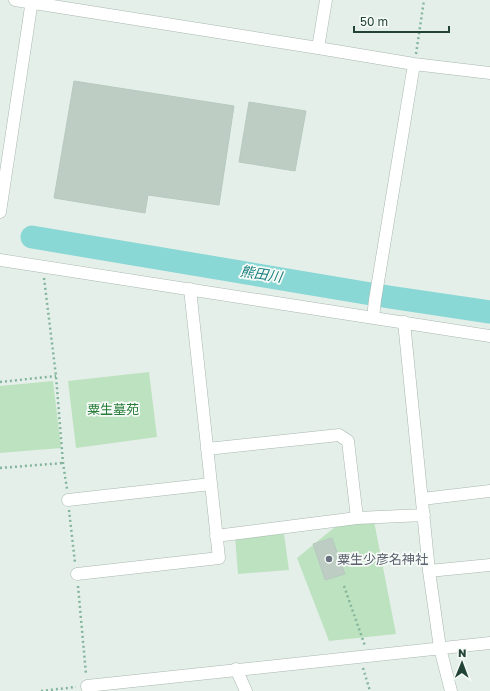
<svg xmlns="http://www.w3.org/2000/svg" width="490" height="691" font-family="'Golos Text','Noto Sans JP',sans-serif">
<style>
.green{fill:#bde2c0}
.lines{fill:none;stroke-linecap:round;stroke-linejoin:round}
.river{stroke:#8ad8d6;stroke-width:23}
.building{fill:#bdcdc4;stroke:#b7cabf}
.minor-casing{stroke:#a7b8af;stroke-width:13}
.path{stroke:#83b59d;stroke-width:2.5;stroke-dasharray:2 3;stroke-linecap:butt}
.minor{stroke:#fff;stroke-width:12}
.worship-dot{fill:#6b7280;stroke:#f6fbf8;stroke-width:1.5}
.labels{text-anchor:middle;stroke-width:3.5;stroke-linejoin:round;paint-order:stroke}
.park-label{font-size:13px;fill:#297e3b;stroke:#f6fbf8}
.worship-label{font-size:13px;fill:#5b616d;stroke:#f6fbf8;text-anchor:start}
.water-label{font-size:14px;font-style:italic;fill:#177f7e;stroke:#f6fbf8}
</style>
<rect width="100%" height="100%" fill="#e5efe9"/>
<!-- green -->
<path class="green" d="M149,372L157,437L76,448L68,381Z
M53,381L61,448L0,453V386Z
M374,521L396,634L329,641L297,558L341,522Z
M284,534L289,570L238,574L235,537Z"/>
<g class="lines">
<!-- river -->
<path class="river" d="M32,237L389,297L490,312"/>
</g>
<!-- building -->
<path class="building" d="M74,81L234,106L219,205L148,195L145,213L54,198Z
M249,102L306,111L295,171L239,162Z
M332,538L345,574L325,580L313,544Z"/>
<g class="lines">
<!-- minor casing -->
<g class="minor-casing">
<path id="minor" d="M15,0L318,48L414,64L490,73
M318,48L326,0
M0,212L32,0
M0,260L490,336
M373,318L375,300L414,64
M404,322L429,571L440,648L451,691
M207,449L339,435L348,441L357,518
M422,499L490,491
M68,500L211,484
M216,536L357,518L424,515
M429,571L490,565
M77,574L219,558L190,289
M236,669L246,691
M89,691L87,686L490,643"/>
</g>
<!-- path -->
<path class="path" d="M416,54L424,0
M44,278L56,376L63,463L67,489
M0,382L56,376
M0,468L63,463
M69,510L75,563
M78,586L86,674
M344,586L365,646
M363,668L370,691
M41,691L76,687"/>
<!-- minor -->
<use href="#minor" class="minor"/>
</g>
<!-- markers -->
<circle class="worship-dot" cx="329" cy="559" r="4"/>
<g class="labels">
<!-- park labels -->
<g class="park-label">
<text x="113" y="414">粟生墓苑</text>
</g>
<!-- worship labels -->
<g class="worship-label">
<text x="337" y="564">粟生少彦名神社</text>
</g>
<!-- water labels -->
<g class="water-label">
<text transform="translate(261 274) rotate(9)" y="5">熊田川</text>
</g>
</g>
<!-- north arrow -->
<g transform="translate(462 663) rotate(1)" stroke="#f6fbf8" stroke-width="3" paint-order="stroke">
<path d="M0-3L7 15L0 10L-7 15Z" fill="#224335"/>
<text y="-6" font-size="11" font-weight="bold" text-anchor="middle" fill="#224335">N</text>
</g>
<!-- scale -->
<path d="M354 26v6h95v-6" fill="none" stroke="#224335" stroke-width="2"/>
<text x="360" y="26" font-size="12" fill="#224335" stroke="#f6fbf8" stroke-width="3" paint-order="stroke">50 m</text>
</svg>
